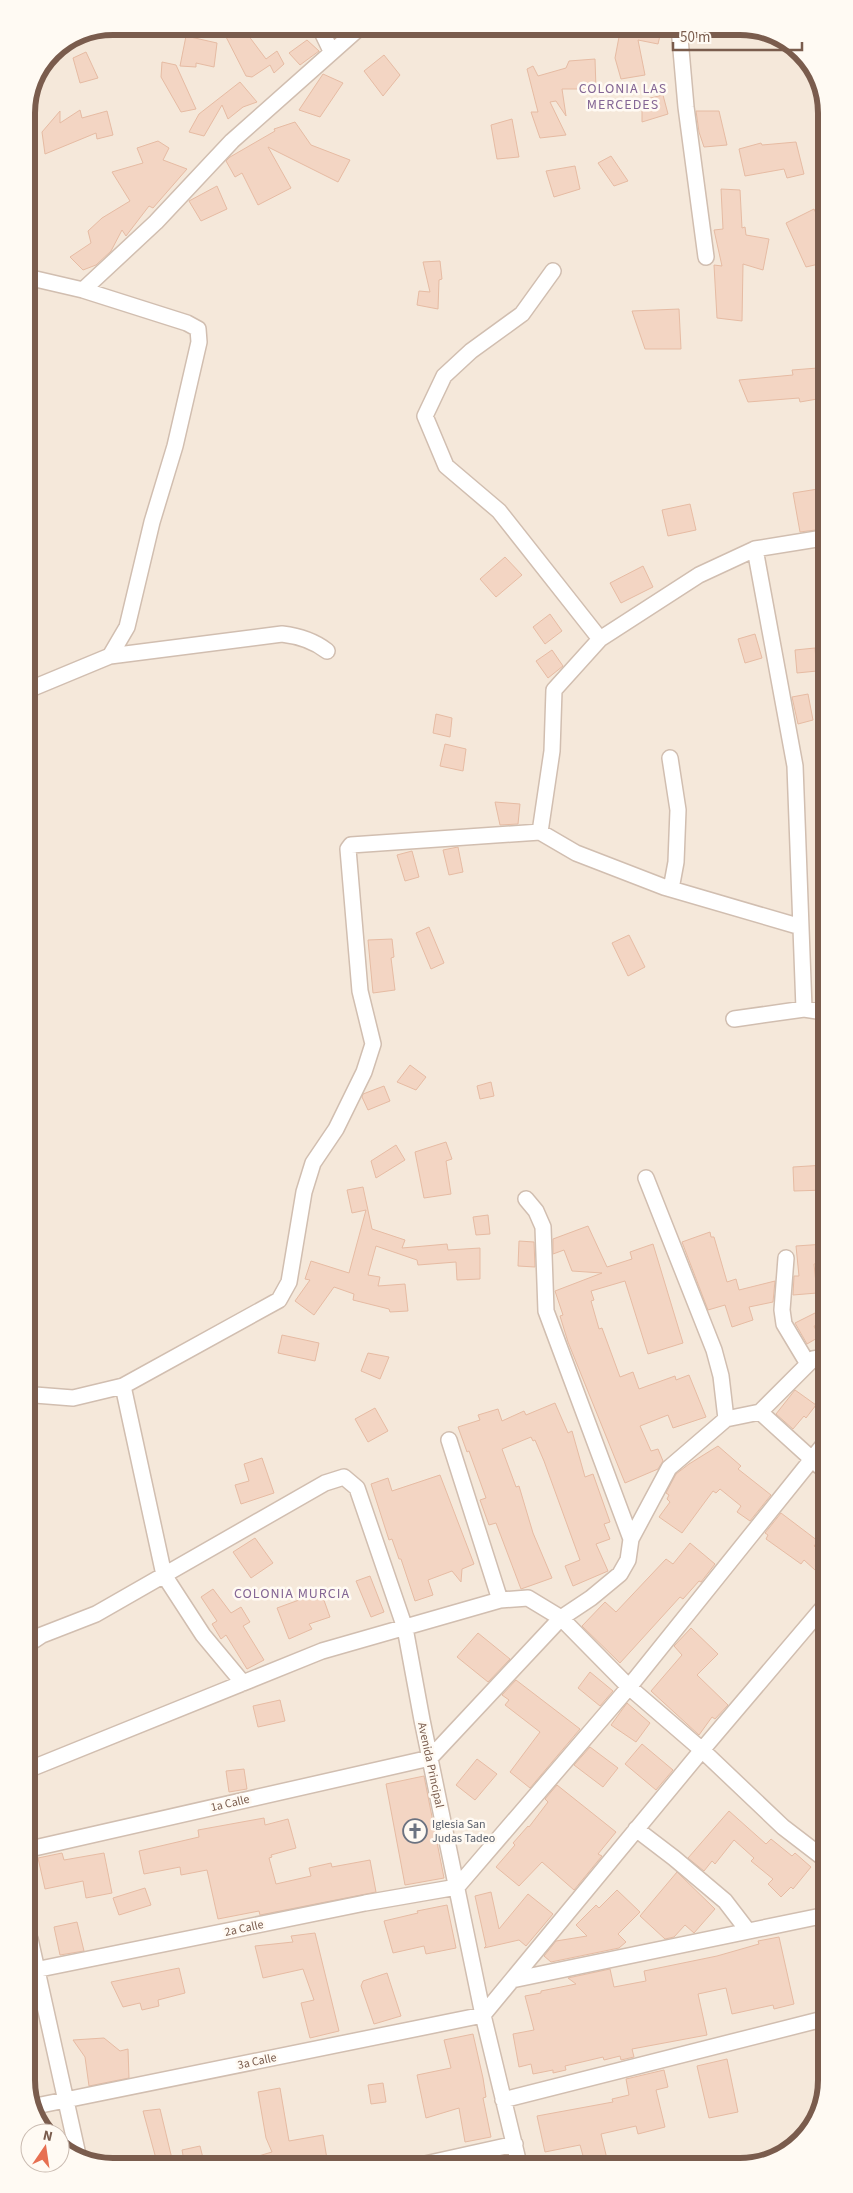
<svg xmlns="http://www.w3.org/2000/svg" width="853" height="2193" font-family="'Source Sans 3',sans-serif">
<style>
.residential{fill:#f5e8da}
.building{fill:#f3d5c3;stroke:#e6bba3}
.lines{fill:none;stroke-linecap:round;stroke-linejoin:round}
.street-casing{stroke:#d1beb0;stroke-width:18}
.street{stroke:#fff;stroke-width:15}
.labels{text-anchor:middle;stroke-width:5;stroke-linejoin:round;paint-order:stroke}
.street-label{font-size:12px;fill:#7a5c4d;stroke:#fffaf3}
.worship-label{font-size:12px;fill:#5b616d;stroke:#fffaf3;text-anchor:start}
.neighbourhood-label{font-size:14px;letter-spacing:1px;fill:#846695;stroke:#fffaf3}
.rim{fill:none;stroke:#7a5c4d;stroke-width:6}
</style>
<rect width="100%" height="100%" fill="#fdf6ec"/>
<!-- residential -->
<path class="residential" d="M746,26L793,44L822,86L827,2080L809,2132L767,2162L107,2167L60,2149V2133H49L31,2107L26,108L52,52L80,33Z"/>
<!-- building -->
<path class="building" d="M662,27L658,44L638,40L645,75L621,79L615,58L619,37L607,35L608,28Z
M223,31H245L266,59L277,51L284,64L274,73L270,65L252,77L246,76Z
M186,36L217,43L214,67L196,63V67L180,66Z
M307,40L319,51L300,65L289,53Z
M86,52L98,78L80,83L73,58Z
M384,55L400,75L383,96L364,71Z
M595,59L596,89H562L566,116L556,101L550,102L566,135L540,138L531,112H538L527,69L533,66L538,76L566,68L569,61Z
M162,62L176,65L196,109L181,112L161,77Z
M323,74L343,83L320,117L299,110Z
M240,82L257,102L243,107L228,119L222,105L204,136L189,132L199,114Z
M663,95L668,114L642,122V100Z
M80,110L82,118L107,111L113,135L97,139L96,133L45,154L42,132L60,111V123Z
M696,111H719L727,145L704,147L699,132Z
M512,119L519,157L497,159L491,125Z
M295,122L311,145L350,160L338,182L268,147L291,188L258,205L242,173L235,177L226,161L230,157L275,131L274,129Z
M158,141L169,148L163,160L187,169L153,208L149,206L126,236L122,230L111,251L96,265L83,270L70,257L91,243L88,231L102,218L130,201L112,172L143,163L137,148Z
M796,142L804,174L787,178L784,169L745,176L739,149L761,143L762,145Z
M611,156L628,181L614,186L598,163Z
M575,166L580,189L554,197L546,171Z
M217,186L227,209L201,221L189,201Z
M721,189L740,190L742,228L745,227L746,235L769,239L763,270L743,264L742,321L717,318L714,265L722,266L714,230L723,229Z
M814,209L823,228V263L806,267L786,223Z
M440,261L442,279L439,280L438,309L417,305L419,291L430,292L423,262Z
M679,309L681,349H645L632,311Z
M818,368L823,384V398L800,402L799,398L748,402L739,380L793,375L792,370Z
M818,489L823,529L800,532L793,493Z
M690,504L696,530L668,536L662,510Z
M505,557L522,575L496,597L480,579Z
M643,566L653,587L621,603L610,583Z
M550,614L562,631L545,644L533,627Z
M755,634L762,658L745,663L738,639Z
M815,648L817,671L797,673L795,650Z
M552,650L563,666L548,678L536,661Z
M808,694L813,720L798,724L792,697Z
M436,714L452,718L450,737L433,733Z
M445,744L466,749L463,771L440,766Z
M495,802L520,804L518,824L500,825Z
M458,847L463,872L449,875L443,850Z
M412,851L419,877L405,881L397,855Z
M429,927L444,963L431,969L416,933Z
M629,935L645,967L628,976L612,943Z
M392,939L394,957L391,958L395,990L373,993L368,940Z
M410,1065L426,1077L416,1090L397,1082Z
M491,1082L494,1096L480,1099L477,1086Z
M384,1086L390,1101L368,1110L362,1097L363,1094Z
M446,1142L452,1159L446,1161L451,1194L424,1198L415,1152Z
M396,1145L405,1160L376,1178L371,1161Z
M825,1165V1190L794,1191L793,1167Z
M363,1187L372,1229L405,1240L402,1248L447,1244L448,1250L480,1248V1279L457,1280L456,1262L418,1265L417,1260L376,1246L368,1275L380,1277L378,1286L405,1284L408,1311L390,1312L389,1309L353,1300L354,1294L334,1287L314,1315L295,1301L310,1280L305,1279L311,1261L349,1273L366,1210L352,1213L347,1190Z
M488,1215L490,1234L476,1235L473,1217Z
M588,1226L607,1267L632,1259L630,1252L653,1244L683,1343L648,1354L625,1281L591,1291L594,1300L591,1301L599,1329L602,1328L620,1377L633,1372L639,1389L675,1376L676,1380L689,1375L706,1417L673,1428L668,1415L640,1426L651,1451L658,1449L663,1461L658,1469L625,1483L568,1342L560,1316L563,1315L555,1291L602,1273L572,1271L564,1250L553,1254V1239Z
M710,1232L711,1237H714L727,1282L736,1279L739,1290L775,1281L773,1302L749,1307L753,1320L732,1327L725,1305L708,1310L682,1242Z
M519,1241L534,1242L535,1267L518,1266Z
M825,1244V1263L814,1264L817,1293L793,1295L794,1276H799L796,1246Z
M825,1308V1324L814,1326L819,1337L807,1344L795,1323Z
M282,1335L319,1343L315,1361L278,1353Z
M368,1353L389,1357L380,1379L361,1371Z
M795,1390L816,1405L806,1418L804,1416L793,1429L776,1414Z
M555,1403L568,1433L572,1431L585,1477L593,1474L610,1522L604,1524L610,1539L596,1544L608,1571L573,1586L565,1566L580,1560L544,1461L535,1440L533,1441L531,1437L502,1449L516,1487L519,1486L533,1533L552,1578L521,1589L496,1523L489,1525L480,1500L486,1498L469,1451L467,1452L458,1427L480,1420L478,1415L498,1409L502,1421L524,1411L526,1415Z
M375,1408L388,1431L368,1442L355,1419Z
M718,1446L741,1466L738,1469L771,1495L750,1521L737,1512L741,1506L720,1489L716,1493L713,1491L682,1533L659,1517L670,1502L667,1499L669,1495L666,1493L676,1474L689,1464Z
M262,1458L274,1493L241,1504L235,1485L249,1481L244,1464Z
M440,1475L474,1564L462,1569L461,1582L452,1571L428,1580L433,1595L415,1601L401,1559H399L392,1539L389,1540L371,1484L388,1478L392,1491Z
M781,1513L818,1541L814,1546L826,1556V1580L804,1560L801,1564L766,1539L768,1535L765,1533Z
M255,1538L273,1563L251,1578L233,1552Z
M690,1543L715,1564L701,1582L699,1581L683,1599L680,1597L620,1663L582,1626L605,1602L616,1612L666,1559L673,1564Z
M370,1576L384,1612L371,1617L356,1581Z
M213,1589L231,1613L241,1607L250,1622L243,1626L264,1660L247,1669L226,1635L221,1639L212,1624L217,1621L201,1597Z
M321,1592L330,1617L309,1624L312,1629L289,1639L277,1608Z
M691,1628L718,1654L697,1675L728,1705L715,1719L712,1717L699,1735L651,1691L682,1655L674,1646Z
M478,1633L510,1659L488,1682L457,1657Z
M590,1672L613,1691L600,1706L578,1688Z
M516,1680L580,1729L530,1788L510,1772L540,1732L505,1705L509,1700L502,1695Z
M280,1700L285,1721L258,1727L253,1706Z
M627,1703L650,1723L636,1742L611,1725Z
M642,1744L673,1770L656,1790L625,1764Z
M590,1747L618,1768L603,1787L574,1765Z
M477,1759L497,1774L475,1800L456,1785Z
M244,1769L247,1789L229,1792L226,1771Z
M424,1776L444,1878L405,1885L386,1784Z
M557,1785L616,1832L598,1854L602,1856L574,1890L542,1862L519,1886L496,1867L515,1845L513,1843L528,1826L529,1827L548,1802L545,1799Z
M729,1811L766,1844L771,1839L792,1856L795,1853L811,1867L793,1889L791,1887L781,1897L768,1884L773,1879L751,1861L754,1858L734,1840L715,1864L712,1861L704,1871L688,1858Z
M264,1818L265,1825L288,1819L296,1848L271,1855L272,1857L269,1858L276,1884L311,1876L309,1868L331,1863L332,1867L370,1860L376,1892L260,1915L259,1911L218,1919L207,1870L181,1875L180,1867L144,1874L139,1851L199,1837L198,1830Z
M62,1853L64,1860L104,1853L112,1893L86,1898L83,1881L45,1889L38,1858Z
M677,1872L715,1909L694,1933L685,1925L674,1937L665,1939L640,1916Z
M145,1888L151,1905L119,1915L113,1898Z
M617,1890L640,1912L618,1934L626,1942L619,1948L551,1962L544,1956L556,1941L587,1936L576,1925L596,1905L599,1908Z
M491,1892L499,1929L528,1894L553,1914L526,1946L519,1940L484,1948L486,1946L475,1896Z
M447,1905L456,1948L426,1954L424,1946L393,1953L384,1921L418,1913L417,1911Z
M77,1922L84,1951L60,1955L54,1927Z
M315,1933L339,2031L310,2038L301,2003L314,2000L303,1969L263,1978L255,1946L293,1942L291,1936Z
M779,1937L794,2004L774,2009L773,2005L732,2014L726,1988L698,1994L707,2035L632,2049L634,2057L621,2060L620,2056L604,2060L603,2057L565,2066L566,2070L553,2073V2070L533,2074L531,2064L519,2067L513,2034L534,2030L525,1996L541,1993V1991L576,1984L568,1978L610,1969L614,1987L646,1981L644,1971L717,1956L759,1944L758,1941Z
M179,1968L185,1993L158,2000L159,2006L142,2010L140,2003L123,2007L111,1982Z
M387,1973L401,2016L374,2024L361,1986L363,1981Z
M473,2034L483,2078L486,2097L483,2098L491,2137L465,2142L459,2108L426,2118L417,2075L451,2068L444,2040Z
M104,2038L120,2051L128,2049L129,2078L89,2086L85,2057L73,2040Z
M727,2059L738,2112L709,2118L697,2066Z
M664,2070L668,2087L656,2090L665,2127L638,2134L636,2126L601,2134L608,2163H585L580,2145L545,2152L537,2116L613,2102L612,2099L629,2095L626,2079Z
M383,2083L386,2102L371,2104L368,2085Z
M280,2088L289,2141L323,2135L328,2165L238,2166V2162L272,2152L266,2138L258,2092Z
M160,2109L173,2163L164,2166H158L143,2111Z
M200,2146L205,2166H185L182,2150Z"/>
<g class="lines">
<!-- street casing -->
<g class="street-casing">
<path id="street" d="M679,27L686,107L706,257
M321,30L331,51
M819,81L822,88
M553,271L522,314L471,351L444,376L425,416L446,466L499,511L600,639
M27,277L83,290L187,323L198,329L199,342L175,446L152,522L127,627L110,656
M83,290L156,222L232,141L357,30
M755,549L795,766L804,1009
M28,690L110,656L282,634C299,636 313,640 327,651
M670,758L678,810L676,862L671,889
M540,832L552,751L554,690L600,639L699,575L755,549L823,538
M734,1019L804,1009L824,1012
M646,1178L714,1350L721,1376L726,1419
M526,1199L536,1211L543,1227L546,1311L631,1539
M786,1258L782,1310L784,1324L808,1364
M123,1386L164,1575L203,1635L243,1683
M29,1392L35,1395L73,1398L123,1386L279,1300L289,1282L304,1192L313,1163L336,1129L364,1072L373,1044L360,991L348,849L351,845L540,832L576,853L664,887L801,927
M760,1412L825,1471
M449,1440L500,1600
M30,1643L42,1635L96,1614L325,1483L344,1477L357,1488L405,1628L422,1720L483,2015L519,2164
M430,1758L561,1618L591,1598L620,1574L628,1560L631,1539L669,1468L726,1419L760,1412L813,1359L825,1357
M30,1769L322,1651L500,1600L528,1598L561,1618L629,1687L702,1750L783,1827L826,1860
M636,1829L674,1858L725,1901L748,1931
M30,1849L430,1758
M30,1939L78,2155
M30,1971L365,1903L457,1887L629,1687L825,1443
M512,1980L826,1915
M503,2100L827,2018
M31,2107L483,2015L702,1750L826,1604
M425,2164L515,2144"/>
</g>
<!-- street -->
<use href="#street" class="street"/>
</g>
<!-- icons -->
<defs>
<g id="church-ring" transform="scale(1.25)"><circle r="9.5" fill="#fffaf3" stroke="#6b7280" stroke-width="1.5"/><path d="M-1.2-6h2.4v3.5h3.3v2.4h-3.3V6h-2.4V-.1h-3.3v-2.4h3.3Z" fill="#6b7280"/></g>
</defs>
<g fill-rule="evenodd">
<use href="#church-ring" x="415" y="1831"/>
</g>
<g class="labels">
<!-- street labels -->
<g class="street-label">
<text transform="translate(431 1765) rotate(78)" y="4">Avenida Principal</text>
<text transform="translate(230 1803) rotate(-13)" y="4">1a Calle</text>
<text transform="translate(244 1928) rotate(-12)" y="4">2a Calle</text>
<text transform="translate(257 2061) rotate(-12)" y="4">3a Calle</text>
</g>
<!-- worship labels -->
<g class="worship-label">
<text x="432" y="1828">Iglesia San<tspan x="432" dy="14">Judas Tadeo</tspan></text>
</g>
<!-- neighbourhood labels -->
<g class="neighbourhood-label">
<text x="623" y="93">COLONIA LAS<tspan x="623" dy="16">MERCEDES</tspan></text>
<text x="292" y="1598">COLONIA MURCIA</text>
</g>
</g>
<!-- crop -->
<path d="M0 0H853V2193H0ZM113 35H740A78 78 0 0 1 818 113V2080A78 78 0 0 1 740 2158H113A78 78 0 0 1 35 2080V113A78 78 0 0 1 113 35Z" fill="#fffaf3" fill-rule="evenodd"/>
<path class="rim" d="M113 35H740A78 78 0 0 1 818 113V2080A78 78 0 0 1 740 2158H113A78 78 0 0 1 35 2080V113A78 78 0 0 1 113 35Z"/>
<!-- north arrow -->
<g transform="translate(45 2148) rotate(13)"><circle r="24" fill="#fffaf3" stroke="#cabbb1"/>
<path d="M0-4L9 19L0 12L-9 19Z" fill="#e76f51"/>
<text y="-8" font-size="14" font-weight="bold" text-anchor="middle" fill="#7a5c4d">N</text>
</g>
<!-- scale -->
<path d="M673 42v8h129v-8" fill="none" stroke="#7a5c4d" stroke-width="2.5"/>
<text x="680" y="42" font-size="15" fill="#7a5c4d" stroke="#fffaf3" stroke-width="4" paint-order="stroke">50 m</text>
</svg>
